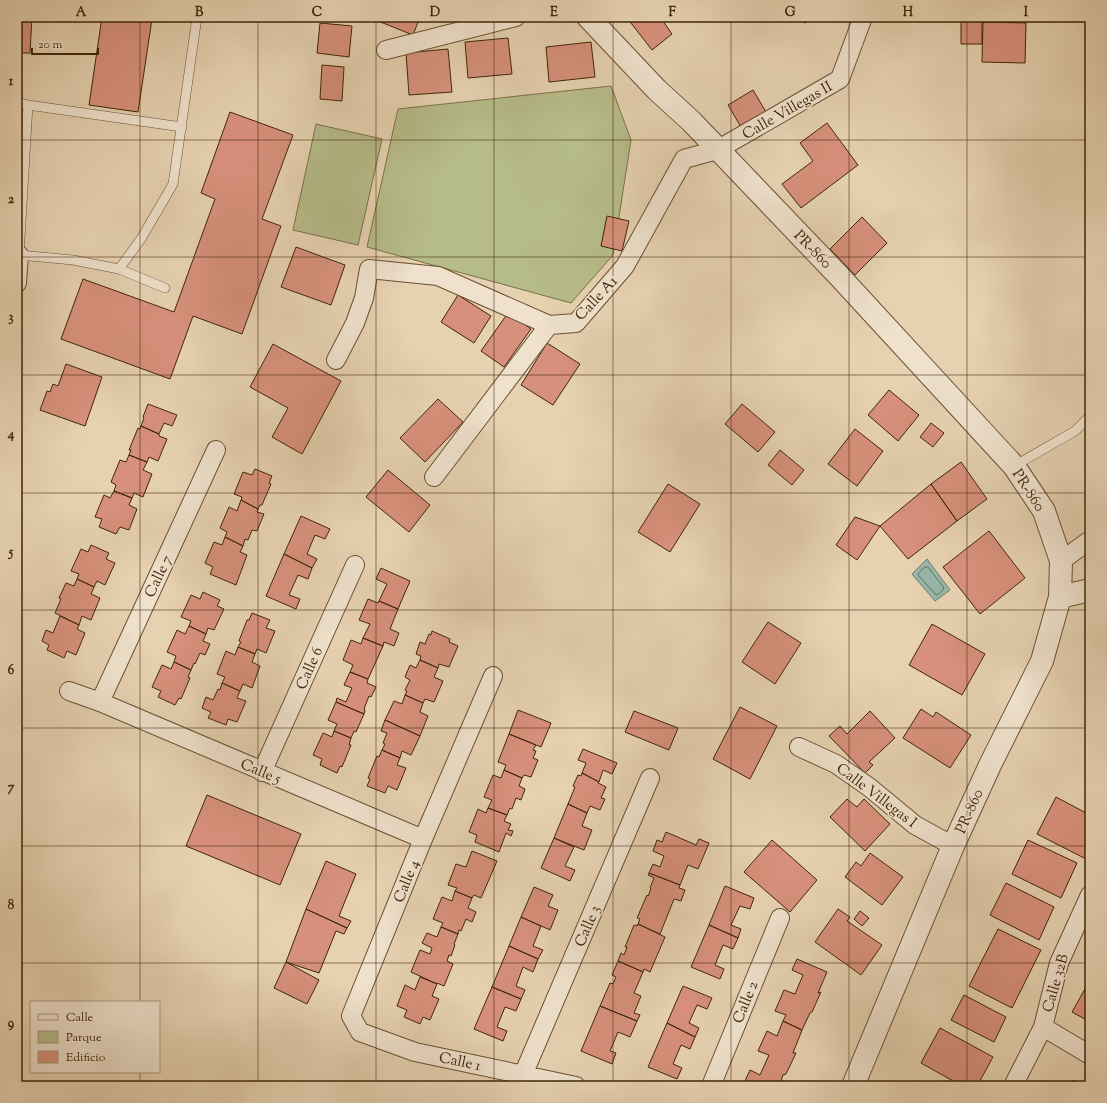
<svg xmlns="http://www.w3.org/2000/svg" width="1107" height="1103" font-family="'Sorts Mill Goudy',serif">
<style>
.green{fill:#b6bb8a;stroke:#7a7048}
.water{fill:#96b7aa;stroke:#737d69}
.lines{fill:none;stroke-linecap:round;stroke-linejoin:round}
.shore{stroke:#6a6e58;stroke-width:1}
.building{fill:#d7907c;stroke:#3f2607}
.service-casing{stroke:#695132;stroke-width:10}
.minor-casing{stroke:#695132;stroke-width:20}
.tertiary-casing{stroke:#695132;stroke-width:24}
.service{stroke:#efe1cc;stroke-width:9}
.minor{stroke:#efe1cc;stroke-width:18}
.tertiary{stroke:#efe1cc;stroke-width:22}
.grid{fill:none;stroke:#3f2607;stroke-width:1;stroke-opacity:0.55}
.labels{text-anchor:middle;stroke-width:3.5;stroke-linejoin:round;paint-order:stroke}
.street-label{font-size:15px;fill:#3f2607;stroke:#efe1cc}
.neatline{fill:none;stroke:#3f2607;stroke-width:1.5}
.grid-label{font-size:13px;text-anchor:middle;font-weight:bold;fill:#3f2607}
</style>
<rect width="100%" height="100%" fill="#e6d1b1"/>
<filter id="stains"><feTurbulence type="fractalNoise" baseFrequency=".005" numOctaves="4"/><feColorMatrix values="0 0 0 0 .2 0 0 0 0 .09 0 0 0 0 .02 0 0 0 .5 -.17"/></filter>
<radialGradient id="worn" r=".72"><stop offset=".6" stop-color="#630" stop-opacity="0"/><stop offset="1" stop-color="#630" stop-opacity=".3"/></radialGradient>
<!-- green -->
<path class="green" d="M611,86L631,140L613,255L571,303L367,247L398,109Z
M316,124L382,139L358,245L293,230Z"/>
<!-- water -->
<path class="water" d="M927,559L950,590L935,601L912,574Z"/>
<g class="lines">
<!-- shore -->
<path class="shore" d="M925,567H928L944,588L943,590L937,595L935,594L918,575L919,573Z"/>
</g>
<!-- building -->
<path class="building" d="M17,17H32L30,53H17Z
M102,17H141L152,19L138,112L89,105Z
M374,17H420L413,35L373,19Z
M629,17H660L672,34L652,50L627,18Z
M802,17H818L804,23Z
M961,17H982V44H961Z
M983,22L1026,23L1025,63L982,62Z
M320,23L352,26L349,57L317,53Z
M508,38L512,74L468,78L465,42Z
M591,42L595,77L549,82L546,47Z
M448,49L452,92L409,95L406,53Z
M322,65L344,67L342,101L320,99Z
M753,90L766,112L741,127L728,105Z
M230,112L293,135L262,219L281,226L242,334L193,316L170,379L61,339L83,279L174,312L215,199L201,193Z
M827,123L858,165L801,208L782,184L813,161L800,143Z
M607,216L629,221L622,251L601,246Z
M862,217L887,243L855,275L830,249Z
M296,247L345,265L331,305L281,287Z
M458,295L491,316L474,343L441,322Z
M508,313L531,329L504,367L481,351Z
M547,343L580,364L553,405L521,385Z
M273,344L341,381L302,454L272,437L288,408L250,387Z
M66,364L102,377L85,426L40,410L47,391L50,392L53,384L58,386Z
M889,390L919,415L898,441L868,415Z
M438,399L463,422L425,462L400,438Z
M148,404L177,415L172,426L164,423L159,434L141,426L144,418L143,417Z
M742,404L775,432L758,452L725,424Z
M931,423L944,433L933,447L920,437Z
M141,426L159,434V436L167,439L158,461L149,457L147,462L129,455L131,450H129L138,428L140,429Z
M855,429L883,451L857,486L828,464Z
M780,450L804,470L792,485L768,465Z
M129,455L147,462L143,470L152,474L143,497L134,493L132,498L114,491L116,485L111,482L120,460L126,462Z
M961,462L987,499L957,521L931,484Z
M255,469L272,476L269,483L271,484L262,505H260L258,509L241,500L242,497L234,494L243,472L252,475Z
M388,470L430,505L409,532L366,497Z
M668,484L700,504L670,552L638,532Z
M931,484L957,521L908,559L880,526Z
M114,491L132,498L129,505L137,509L129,530L120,527L116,534L99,527L102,519L95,517L104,495L110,498Z
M241,500L258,509L257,512L264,514L257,531L252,530L248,540L245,539L243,546L225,537L227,532L220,528L229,507L237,511Z
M301,516L330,529L325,539L315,535L307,554L317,559L312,568L284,554Z
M855,517L880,526L857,560L836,545Z
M989,531L1025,578L980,614L943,567Z
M225,537L243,546L240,552L247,555L236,585L210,574L213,567L205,563L214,542L222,545Z
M91,545L109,553L106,559L115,563L105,585L97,581L94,587L77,579L79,574L71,571L81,549L88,552Z
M284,554L312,568L308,579L298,575L289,595L300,599L296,609L266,596Z
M381,568L410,581L398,609L379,601L387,584L376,579Z
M77,579L94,587L91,594L100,598L91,620L82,616L79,625L55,613L61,599L59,598L66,583L74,586Z
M203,592L220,600L217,606L224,609L214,630L208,628L206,634L189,626L191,621L181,617L191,595L200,599Z
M368,599L378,603L379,601L398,609L390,629L399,633L394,646L384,642L383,646L363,638L370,624L359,620Z
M252,613L270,620L266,628L275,631L266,653L257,649L255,654L238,647L241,642L239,641L247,620H249Z
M60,616L79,625L77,629L85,633L76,655L67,651L64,658L47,650L49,645L42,641L46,630L53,633Z
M768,622L801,643L775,684L742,662Z
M932,624L985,654L962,695L909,665Z
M189,626L206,634L203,641L210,644L205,655L200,653L195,664L194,663L191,670L174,662L176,656L167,652L177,630L185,634Z
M432,631L450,639L449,642L458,646L449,667L439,664L438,668L420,660L421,656L416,654L420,642L425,644L429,634L431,635Z
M363,638L383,646L368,679L350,672L353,665L343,660L351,640L361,644Z
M238,647L255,654L252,662L260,666L252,688L243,684L240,691L222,683L225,677L217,674L226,651L235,655Z
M420,660L438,668L434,677L443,681L434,702L425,699L423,703L405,695L407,691L405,690L410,680L405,677L410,665L416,668Z
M174,662L191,670L188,677L190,678L181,699L179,698L175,705L158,697L161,691L152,687L162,665L171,669Z
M350,672L368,679L367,683L376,687L371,697L369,696L364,709L365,710L364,714L336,702L337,698L346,702L352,688L344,685Z
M222,683L240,691L237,698L246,701L237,722L228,719L226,725L208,718L211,712L202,708L206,697L213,700L218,689L220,690Z
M405,695L423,703L420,712L428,716L420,736L385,720L394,701L402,704Z
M336,702L364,714L356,732L354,731L351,738L334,731L337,724L328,720Z
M740,707L777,726L750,779L713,759Z
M921,709L933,717L936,712L971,735L950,768L903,738Z
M518,710L551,723L541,747L509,734Z
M634,711L678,728L669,750L625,732Z
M870,711L895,738L869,762L873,765L865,773L829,736L840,726L847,734Z
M385,720L420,736L411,755L402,751L400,758L382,750L385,744L383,743L387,733L381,731Z
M334,731L351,738L349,745H351L342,767L340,766L337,773L320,765L322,759L313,755L323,733L332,737Z
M509,734L536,745L533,750L536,751L533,758L538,760L531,777L524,775L522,778L504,770L506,765L498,762Z
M583,749L617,763L612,774L603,770L599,782L582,773L586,763L578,760Z
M382,750L400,758L397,765L406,768L397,790L388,786L385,793L367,786L370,779L368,778L377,756L379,757Z
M504,770L522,778L519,786L525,789L521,800L516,798L512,809L510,808L507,815L488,808L492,800L484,797L493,775L501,778Z
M582,773L599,782L598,783L606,787L601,798L605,799L600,810L590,806L587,813L568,804L575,787L573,786L578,775L581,776Z
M207,795L301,834L280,885L186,846Z
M1056,797L1090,815V856L1088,860L1037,834Z
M847,799L857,807L864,799L890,824L865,851L830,817Z
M568,804L587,813L582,826L592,830L584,850L554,838Z
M488,808L507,815L504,821L511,824L508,830L513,831L511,836L506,833L499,852L475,842L477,835L469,832L478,809L486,813Z
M666,832L696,845L699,839L709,843L698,869L688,865L680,885L649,873L653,864L660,867L664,856L653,851L657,840L662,842Z
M554,838L574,847L565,866L575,870L570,881L541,868Z
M772,840L817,880L790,912L744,872Z
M1028,840L1077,863L1061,898L1012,874Z
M472,851L497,861L481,898L474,895L472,898L455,891L457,888L448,885L456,864L466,867Z
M870,853L903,877L882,905L845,877L856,862L861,866Z
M326,861L356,874L339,916L351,921L347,928L306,909Z
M649,873L680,885L679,888L685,890L681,901L674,899L660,934L638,924L640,919L637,918L647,895L648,896L651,889L650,888L654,878L648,875Z
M1006,883L1054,907L1039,940L990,915Z
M725,886L754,898L750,909L740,906L731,925L741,929L738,938L709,925Z
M534,887L553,895L548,906L558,910L550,930L521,917Z
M455,891L472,898L468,908L476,912L472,922L466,919L461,931L459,930L458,934L441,927L443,923L433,919L442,897L452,901Z
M306,909L347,928L344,934L336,931L319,973L286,962Z
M838,909L850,917L847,921L882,945L861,975L815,942Z
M860,911L869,918L862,926L854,919Z
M521,917L541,926L533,946L543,950L538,959L509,946Z
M638,924L665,937L650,972L644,969L643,972L618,961L621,953L624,955L627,947H625L634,925L637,926Z
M709,925L738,938L733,949L723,945L715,965L724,969L720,979L691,967Z
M441,927L458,934L454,944L455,945L451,956L449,955L447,961L453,964L444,986L437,983V984L411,972L420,950L430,954L432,948L422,943L427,933L437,937Z
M998,929L1041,950L1012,1008L969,986Z
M509,946L538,959L533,972L523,967L516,986L525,990L521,999L492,987Z
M797,959L827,972L818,993L821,992L812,1012L810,1013L802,1030L783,1021L786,1015L775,1011L784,990L795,994L803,975L792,970Z
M618,961L643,972L634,993L641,996L634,1013L640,1015L637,1021L600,1006L610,983L613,984L616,977L612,975Z
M286,962L319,980L307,1004L274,988Z
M420,977L437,984L432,996L439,999L430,1020L423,1017L420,1024L404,1017L407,1010L397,1006L405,985L415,990Z
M1090,980V1022L1072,1012Z
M683,986L712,998L707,1009L697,1005L689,1023L699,1028L695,1037L667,1023Z
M492,987L521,999L516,1011L505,1007L497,1027L507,1031L503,1041L474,1029Z
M964,995L1006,1017L994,1042L951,1020Z
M600,1006L637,1021L630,1037L618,1032L610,1051L616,1053L612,1064L581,1051Z
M783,1021L802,1030L793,1053H796L786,1074L783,1075L779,1086H756L745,1081L750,1070L760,1075L769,1055L758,1051L767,1031L777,1036Z
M667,1023L695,1037L690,1049L681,1045L673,1064L682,1068L677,1079L648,1067Z
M940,1028L993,1057L977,1086H962L921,1063Z
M1074,1080L1084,1086H1070Z
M918,1081L935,1086H917Z"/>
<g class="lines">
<!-- service casing -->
<g class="service-casing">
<path id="service" d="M17,102L28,105
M119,269L141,239L173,184L197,17
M165,288L119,269L73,260L19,255L28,105L182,127
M1014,466L1075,431L1090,416"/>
</g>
<!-- minor casing -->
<g class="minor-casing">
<path id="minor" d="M386,50L516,17
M17,283L19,255
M336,360L355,323L364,298L369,269L438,276L549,325L576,323L625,266L684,159L717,150L840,79L863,17
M434,477L549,325
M1061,561L1090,540
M493,676L423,839L351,1016L360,1032L415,1052L576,1086
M69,691L100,702L423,839
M100,702L216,450
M799,747L836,764L869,787L915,825L953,846
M262,772L355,565
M1043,1027L1090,1055
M523,1075L650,778
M711,1086L780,918
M1013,1086L1043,1027L1059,963L1090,895"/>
</g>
<!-- tertiary casing -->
<g class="tertiary-casing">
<path id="tertiary" d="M588,17L657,90L691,121L840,277L1014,466L1044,511L1061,561L1060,597L1042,661L990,765L953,846L853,1086
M1060,597L1090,590"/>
</g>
<!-- service -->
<use href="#service" class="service"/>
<!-- minor -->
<use href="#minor" class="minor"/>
<!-- tertiary -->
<use href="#tertiary" class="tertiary"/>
</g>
<!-- grid -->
<path class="grid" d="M140,17V1002M258,17V1086M376,17V1086M494,17V1086M613,17V1086M731,17V1086M849,17V1086M967,17V1086M17,140H1090M17,257H1090M17,375H1090M17,493H1090M17,610H1090M17,728H1090M17,846H1090M17,963H1090M140,1072V1086"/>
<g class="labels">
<!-- street labels -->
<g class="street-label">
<text transform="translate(787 110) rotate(-30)" y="5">Calle Villegas II</text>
<text transform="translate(813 249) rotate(46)" y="5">PR-860</text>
<text transform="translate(596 298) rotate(-47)" y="5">Calle A1</text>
<text transform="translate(1029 490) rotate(57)" y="5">PR-860</text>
<text transform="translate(158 576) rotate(-65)" y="5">Calle 7</text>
<text transform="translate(309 668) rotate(-66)" y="5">Calle 6</text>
<text transform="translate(261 771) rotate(23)" y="5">Calle 5</text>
<text transform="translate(877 795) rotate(37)" y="5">Calle Villegas I</text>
<text transform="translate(969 811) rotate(-66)" y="5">PR-860</text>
<text transform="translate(406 881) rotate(-68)" y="5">Calle 4</text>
<text transform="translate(587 926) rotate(-67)" y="5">Calle 3</text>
<text transform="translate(1055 983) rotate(-74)" y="5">Calle 32B</text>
<text transform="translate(745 1002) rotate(-68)" y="5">Calle 2</text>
<text transform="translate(460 1061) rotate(12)" y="5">Calle 1</text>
</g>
</g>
<!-- margin -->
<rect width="1107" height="1103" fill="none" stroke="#e6d1b1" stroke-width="44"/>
<!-- legend -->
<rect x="30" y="1001" width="130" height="72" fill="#efe1cc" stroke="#a9967d"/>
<rect x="38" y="1014" width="20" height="6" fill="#efe1cc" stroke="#a9967d"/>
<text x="66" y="1021" font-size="12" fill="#3f2607">Calle</text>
<rect x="38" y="1031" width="20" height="12" fill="#b6bb8a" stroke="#a9967d"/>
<text x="66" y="1041" font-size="12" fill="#3f2607">Parque</text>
<rect x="38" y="1051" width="20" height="12" fill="#d7907c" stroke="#a9967d"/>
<text x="66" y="1061" font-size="12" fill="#3f2607">Edificio</text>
<!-- scale -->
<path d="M32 48v6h66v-6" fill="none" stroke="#3f2607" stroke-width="2"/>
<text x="38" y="48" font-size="12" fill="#3f2607" stroke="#efe1cc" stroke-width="3" paint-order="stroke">20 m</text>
<rect x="22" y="22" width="1063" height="1059" class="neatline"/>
<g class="grid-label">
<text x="81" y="16">A</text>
<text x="199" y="16">B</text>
<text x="317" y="16">C</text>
<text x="435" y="16">D</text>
<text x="554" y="16">E</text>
<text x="672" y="16">F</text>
<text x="790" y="16">G</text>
<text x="908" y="16">H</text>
<text x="1026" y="16">I</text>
<text x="11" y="85">1</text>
<text x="11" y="203">2</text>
<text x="11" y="321">3</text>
<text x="11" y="438">4</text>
<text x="11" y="556">5</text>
<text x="11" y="674">6</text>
<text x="11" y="791">7</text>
<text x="11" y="909">8</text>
<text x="11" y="1027">9</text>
</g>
<rect width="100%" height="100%" filter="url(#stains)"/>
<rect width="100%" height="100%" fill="url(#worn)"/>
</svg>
